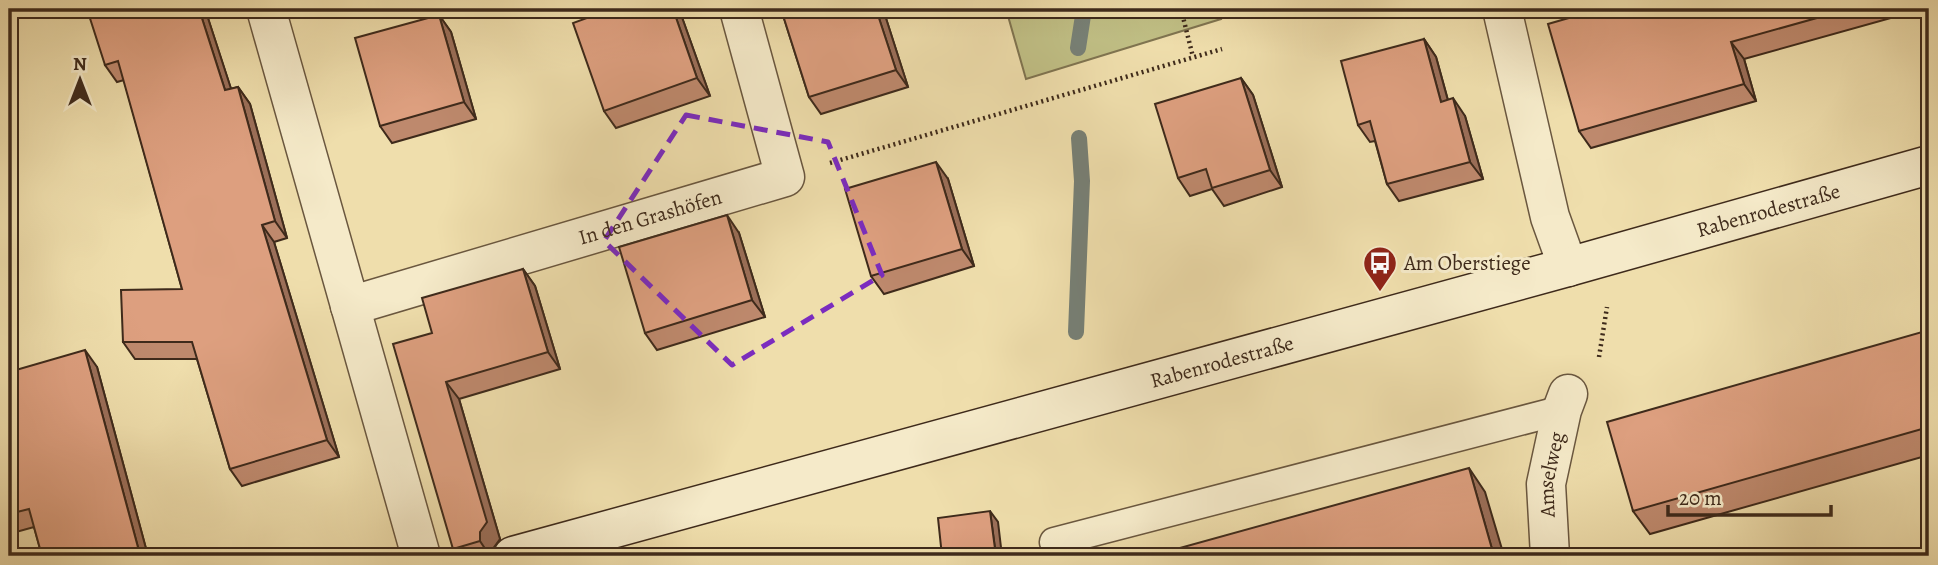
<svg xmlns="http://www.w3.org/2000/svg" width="1938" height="565" font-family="Alegreya,serif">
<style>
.green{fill:#c0bf85;stroke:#7f7450;stroke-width:2}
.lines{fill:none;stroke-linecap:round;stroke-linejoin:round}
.stream{stroke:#778076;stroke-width:16}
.lane-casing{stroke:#6a573f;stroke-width:31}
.street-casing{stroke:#6a573f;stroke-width:41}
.secondary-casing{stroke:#3e2a1b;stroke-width:41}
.path{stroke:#3e2a1b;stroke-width:4.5;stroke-dasharray:2 3.5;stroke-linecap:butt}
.lane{stroke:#f5eac9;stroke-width:28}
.street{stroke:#f5eac9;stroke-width:38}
.secondary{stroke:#f5eac9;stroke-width:38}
.wall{fill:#be896d;stroke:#3e2a1b;stroke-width:2}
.shaded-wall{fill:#9b6f59;stroke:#3e2a1b;stroke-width:2}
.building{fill:#dd9f7f;stroke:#3e2a1b;stroke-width:2}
.marked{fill:none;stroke:#7b2cbf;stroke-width:5;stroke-dasharray:14 9;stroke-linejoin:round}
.labels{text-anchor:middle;stroke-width:6;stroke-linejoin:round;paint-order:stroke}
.street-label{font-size:21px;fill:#3e2a1b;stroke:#f5eac9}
.poi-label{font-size:21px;fill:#3e2a1b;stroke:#f5eac9;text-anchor:start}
</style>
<rect width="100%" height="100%" fill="#efdeac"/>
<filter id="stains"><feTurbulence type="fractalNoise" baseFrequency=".00286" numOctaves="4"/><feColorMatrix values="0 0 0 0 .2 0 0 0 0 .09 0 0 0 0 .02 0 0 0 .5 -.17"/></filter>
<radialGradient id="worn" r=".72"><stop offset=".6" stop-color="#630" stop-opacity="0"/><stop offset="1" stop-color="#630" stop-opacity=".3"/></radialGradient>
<!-- green -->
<path class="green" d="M1006,9H1218L1221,19L1026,79Z"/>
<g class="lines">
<!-- stream -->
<path class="stream" d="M1078,48L1084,9
M1076,332L1082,181L1079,138"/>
<!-- lane casing -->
<g class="lane-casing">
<path id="lane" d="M1054,542L1562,410"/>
</g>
<!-- street casing -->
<g class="street-casing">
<g id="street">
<path d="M266,9L421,556"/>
<path d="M1502,9L1550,217L1568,267"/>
<path id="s1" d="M350,306L785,177L739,9"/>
<path id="s2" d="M1550,556L1546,484L1562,410L1568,394"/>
</g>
</g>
<!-- secondary casing -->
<g class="secondary-casing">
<g id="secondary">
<path id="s3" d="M513,556L1568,267L1929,165"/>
</g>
</g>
<!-- path -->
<path class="path" d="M1181,9L1193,57
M830,163L1222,49
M1599,357L1607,307"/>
<!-- lane -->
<use href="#lane" class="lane"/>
<!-- street -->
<use href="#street" class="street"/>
<!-- secondary -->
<use href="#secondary" class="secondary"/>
</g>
<!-- wall -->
<path class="wall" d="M205,9L231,89L238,87L250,104L287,238L274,242L339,457L242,486L230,469L197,359H135L123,342L182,289L124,80L117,82L105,65Z
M596,9H679L710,96L616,128L604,111L598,14Z
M781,9H883L908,87L821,114L809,97Z
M1600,9H1923L1744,59L1756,101L1591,148L1579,131Z
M439,15L451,32L476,119L392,143L380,126Z
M1424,39L1436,57L1448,100L1465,116L1483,179L1399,201L1387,184L1375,141L1370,142L1358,125Z
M1241,78L1253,95L1282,187L1224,206L1212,189L1190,196L1178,178Z
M948,179L974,266L884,294L871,276Z
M739,233L765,317L657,350L645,333Z
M523,269L535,286L560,369L459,399L500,539L492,550V556H458L453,549L432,333Z
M1929,330V455L1650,534L1633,511Z
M97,367L148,556H42L34,527L9,534V372Z"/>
<!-- shaded-wall -->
<path class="shaded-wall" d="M199,9H205L237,107L225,90Z
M673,9H679L710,96L697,78Z
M876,9H883L908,87L896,70Z
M439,15L451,32L476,119L464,102Z
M1424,39L1436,57L1453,119L1441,102Z
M1731,42L1744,59L1756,101L1744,84Z
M1241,78L1253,95L1282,187L1270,170Z
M238,87L250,104L287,238L275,221Z
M1453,98L1465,116L1483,179L1470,162Z
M936,162L948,179L974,266L962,249Z
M727,215L739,233L765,317L752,300Z
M262,225L274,242L339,457L327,440Z
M523,269L535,286L560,369L548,352Z
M85,350L97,367L148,556H143L139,551Z
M446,382L459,399L500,539L492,550V556H490L480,541Z
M1469,468L1485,492L1504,556H1494Z
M990,511L998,522L1002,556H996Z"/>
<!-- building -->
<path class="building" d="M87,9H199L225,90L238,87L275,221L262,225L327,440L230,469L192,342H123L121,290L182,289L118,61L105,65Z
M596,9H673L697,78L604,111L573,23L598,14Z
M781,9H876L896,70L809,97Z
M1600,9H1849L1731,42L1744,84L1579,131L1548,24Z
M439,15L464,102L380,126L355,38Z
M1424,39L1441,102L1453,98L1470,162L1387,184L1370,121L1358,125L1341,61Z
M1241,78L1270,170L1212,188L1206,169L1178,178L1155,104Z
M936,162L962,249L871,276L845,189Z
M727,215L752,300L645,333L619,247Z
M523,269L548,352L446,382L487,522L480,532V541L453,549L393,344L432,333L422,298Z
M1929,330V427L1633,511L1607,422Z
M85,350L139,551L120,556H42L29,509L9,514V372Z
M1469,468L1494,556H1151Z
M990,511L996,556H942L938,518Z"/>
<!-- marked area -->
<path class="marked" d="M686,115L828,142L882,275L732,365L604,241Z"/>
<!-- icons -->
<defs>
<g id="bus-pin" transform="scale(1.75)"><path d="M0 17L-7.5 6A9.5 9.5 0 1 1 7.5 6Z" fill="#8f2418" stroke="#f5eac9"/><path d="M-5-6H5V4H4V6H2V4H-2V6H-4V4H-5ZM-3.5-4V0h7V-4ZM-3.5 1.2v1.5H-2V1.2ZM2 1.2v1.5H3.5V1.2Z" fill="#fff"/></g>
</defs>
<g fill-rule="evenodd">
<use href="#bus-pin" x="1380" y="263"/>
</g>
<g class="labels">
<!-- street labels -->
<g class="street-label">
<text dy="7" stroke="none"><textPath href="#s3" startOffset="1302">Rabenrodestraße</textPath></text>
<text dy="7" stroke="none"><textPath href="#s1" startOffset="313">In den Grashöfen</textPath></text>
<text dy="7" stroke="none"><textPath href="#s3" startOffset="735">Rabenrodestraße</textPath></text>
<text dy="7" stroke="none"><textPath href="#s2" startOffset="82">Amselweg</textPath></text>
</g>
<!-- poi labels -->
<g class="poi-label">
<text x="1404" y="270">Am Oberstiege</text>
</g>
</g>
<!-- margin -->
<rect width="1938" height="565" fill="none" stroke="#efdeac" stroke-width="35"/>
<rect x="10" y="10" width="1917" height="544" fill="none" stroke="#3e2a1b" stroke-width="3.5"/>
<rect x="18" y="18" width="1903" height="530" fill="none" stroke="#3e2a1b" stroke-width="2"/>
<!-- north arrow -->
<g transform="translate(80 80)" stroke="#f5eac9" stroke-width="5" paint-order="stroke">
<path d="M0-5L12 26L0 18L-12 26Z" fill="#3e2a1b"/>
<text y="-10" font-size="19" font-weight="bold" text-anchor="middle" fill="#3e2a1b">N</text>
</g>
<!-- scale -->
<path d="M1668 505v10h163v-10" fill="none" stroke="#3e2a1b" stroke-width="3.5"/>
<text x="1679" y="505" font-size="21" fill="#3e2a1b" stroke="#f5eac9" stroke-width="5" paint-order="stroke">20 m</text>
<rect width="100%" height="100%" filter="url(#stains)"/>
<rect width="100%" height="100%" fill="url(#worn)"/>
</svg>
